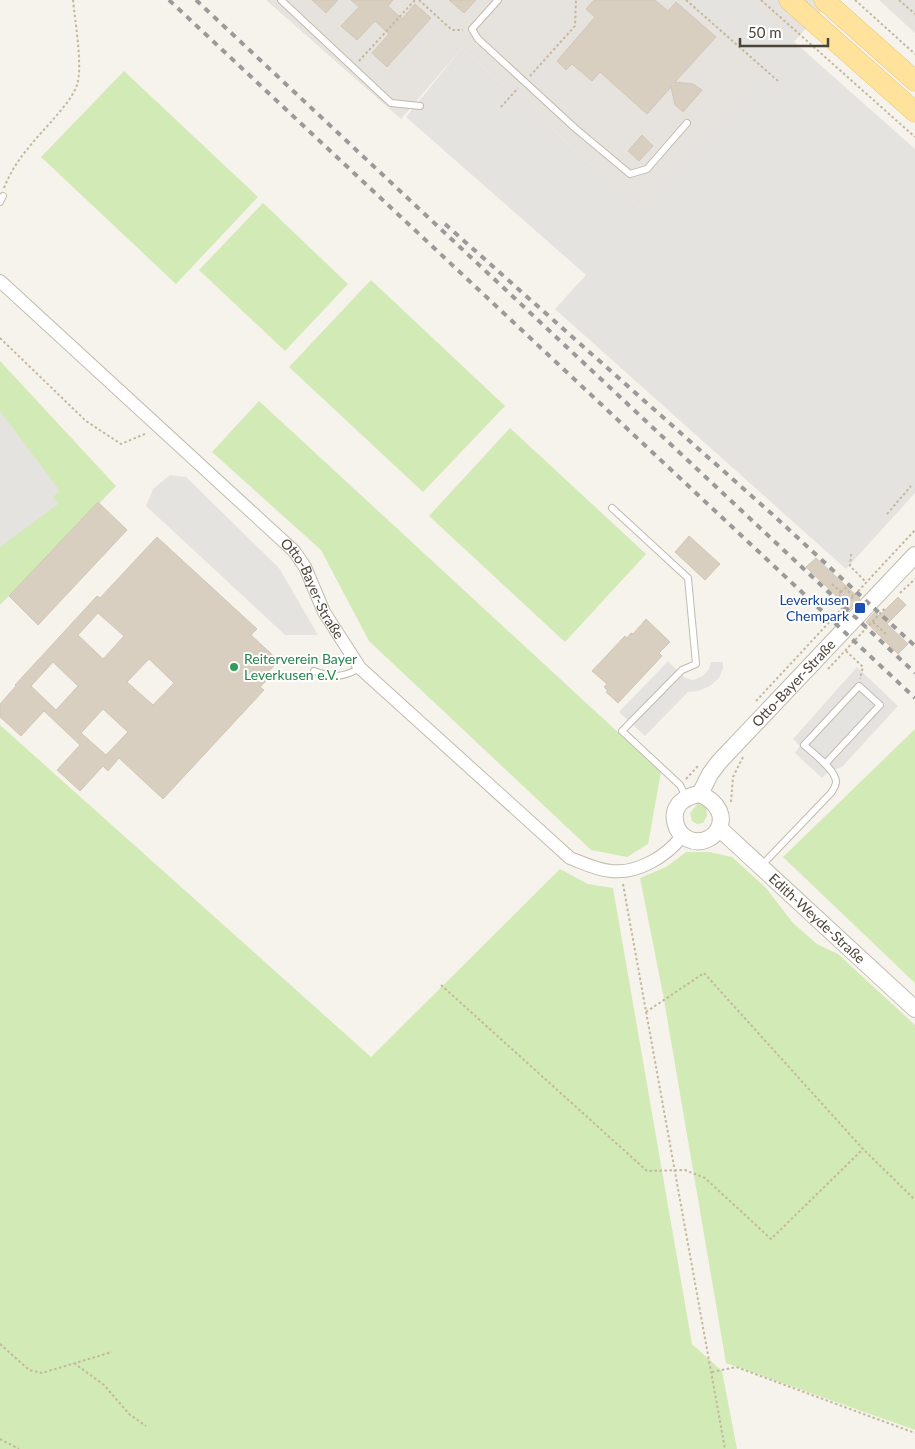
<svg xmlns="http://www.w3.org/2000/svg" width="915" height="1449" font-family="Lato,sans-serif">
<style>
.industrial{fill:#e6e2dd}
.green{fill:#d2eab5}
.parking{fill:#e5e3e0}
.building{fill:#d8cfc1;stroke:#d3c7b4;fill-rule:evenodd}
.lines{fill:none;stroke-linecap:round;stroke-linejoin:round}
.service-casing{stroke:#c2bbae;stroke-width:8}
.minor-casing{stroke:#c2bbae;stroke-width:14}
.tertiary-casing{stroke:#c2bbae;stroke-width:18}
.primary-casing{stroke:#e6c16a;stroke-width:21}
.path{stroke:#c4b79f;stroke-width:2;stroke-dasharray:2.5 2.5;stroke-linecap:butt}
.service{stroke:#fff;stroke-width:6}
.minor{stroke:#fff;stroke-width:12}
.tertiary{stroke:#fff;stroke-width:16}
.primary{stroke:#ffe39c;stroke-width:20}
.rail{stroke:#9a9a9a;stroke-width:4;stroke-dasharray:6 6;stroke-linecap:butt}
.transit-dot{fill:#1a4fb4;stroke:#fff;stroke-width:2}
.leisure-dot{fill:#2e9e5b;stroke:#fff;stroke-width:2}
.labels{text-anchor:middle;stroke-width:4;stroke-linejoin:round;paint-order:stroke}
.street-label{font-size:14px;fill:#4b4439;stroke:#fff}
.transit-label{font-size:14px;fill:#164399;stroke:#fff;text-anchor:end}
.leisure-label{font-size:14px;fill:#27864d;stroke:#fff;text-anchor:start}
</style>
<rect width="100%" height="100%" fill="#f6f3ec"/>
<!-- industrial -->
<path class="industrial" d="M266,0H832L641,209L462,48L401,119Z
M879,0H915V33Z"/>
<!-- green -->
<path class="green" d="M124,71L258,197L176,284L41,157Z
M263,203L348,284L285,351L199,270Z
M371,280L505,406L423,492L289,367Z
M0,361L116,486L0,605Z
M259,401L661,772L648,844L627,857L591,850L369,641L321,550L212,452Z
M510,428L646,554L565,642L429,516Z
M0,725L371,1057L560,869L588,884L613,888L692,1344L722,1371L737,1449H0Z
M915,729V983L783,857Z
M699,802L706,806L707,816L703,823L697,824L692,821L690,813Z
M686,852H709L732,857L766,888L793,923L817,944L838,954L915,1025V1430L726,1363L663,994L640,878L666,867Z"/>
<!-- parking -->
<path class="parking" d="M690,0H747L915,149V493L846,569L555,309L586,275L406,117L462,48L641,209L767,70Z
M546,58L560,71L538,94L525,81Z
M0,411L60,491L53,497L58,504L0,547Z
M170,475L186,477L279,568L318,635H285L146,506L153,489Z
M668,661L685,678L693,680L703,676L709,669L711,662H723V669L719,678L710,686L698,691L688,692L645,736L619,712Z
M857,667L898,706L842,767L828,772L822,778L795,753L800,746L793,739Z"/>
<!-- building -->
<path class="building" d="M312,0H338L326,13Z
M351,0H393L388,6L402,19L415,4L431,18L387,67L372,53L389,34L375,21L357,40L341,26L359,7Z
M449,0H476L464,13Z
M594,0H655L668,11L676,2L716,37L675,82L693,84L702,90L683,112L675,105L671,87L647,114L600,72L592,81L572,64L566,70L557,61L595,17L586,9Z
M642,135L653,146L639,161L628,151Z
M98,502L127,530L38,625L9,596Z
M689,536L720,564L705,580L675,552Z
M157,537L257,629L251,635L279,661L263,677L267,680L260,687L264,690L163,799L119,758L108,771L103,766L80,791L57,770L80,745L44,711L21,736L0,717V704L16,686L15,685L97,596L100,598ZM98,613L124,636L103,659L78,635ZM149,659L174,683L153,705L127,682ZM53,662L78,686L56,710L31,686ZM103,709L128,732L106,755L81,733Z
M816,558L860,599L850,609L806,567Z
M898,597L906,605L887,624L908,644L898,654L866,622L875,612L879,616Z
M646,619L670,642L659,653L662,656L618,703L606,692L608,691L604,687L607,684L592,671L625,636L627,638L631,633L633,634Z"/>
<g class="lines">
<!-- service casing -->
<g class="service-casing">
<path id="service" d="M281,0L391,103L420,106
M498,0L472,29L478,39L576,129L630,174L647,169L687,123
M0,202L3,196
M612,508L688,578L696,664L682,670L622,731L680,785L686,797
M314,671C333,678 342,678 360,668
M762,865L831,793C833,790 836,785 836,782C836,770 813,753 804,745L859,686L880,705L825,764"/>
</g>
<!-- minor casing -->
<g class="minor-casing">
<g id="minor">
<path id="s1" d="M0,281L294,551L305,567L324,612L360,668L570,858C583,863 597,870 611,871C638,874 667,856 682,836"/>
</g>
</g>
<!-- tertiary casing -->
<g class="tertiary-casing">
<g id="tertiary">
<path id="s2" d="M700,794L710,774L719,762L915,555"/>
<path d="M700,794C741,813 713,851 688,839C675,833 670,814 680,803C686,797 693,795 700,794Z"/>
<path id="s3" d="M720,829L915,1009"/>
</g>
</g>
<!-- primary casing -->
<g class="primary-casing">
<path id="primary" d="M789,0L915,112
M824,0L915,81"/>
</g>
<!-- path -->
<path class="path" d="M419,0L452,30H463
M686,0L778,81
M761,0L915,137
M855,0L915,54
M899,0L915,14
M359,61L415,0
M530,76L575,26L576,0
M501,107L518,88
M4,188C14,162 32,143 51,122C60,111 72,99 77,85C83,67 75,21 73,0
M0,338L86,421L121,444L147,433
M887,514L911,486
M851,554L850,566L866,582
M832,584L841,592
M841,592L845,588L853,596
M841,592L838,595L846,602
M900,593L915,579
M873,622L886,634
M846,651L863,667L860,679
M828,669L886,607
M756,701L915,530
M686,779L698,766
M731,802L733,777L743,757
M623,884L725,1449
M441,985L647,1171L685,1170L705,1178L771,1239L863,1149
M646,1012L704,973L863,1149L915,1200
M0,1344L29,1370L42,1373L112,1352
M74,1363L104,1385L129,1414L146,1426
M712,1372L736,1367L915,1433
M0,1439L19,1449"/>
<!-- service -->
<use href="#service" class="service"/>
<!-- minor -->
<use href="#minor" class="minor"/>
<!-- tertiary -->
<use href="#tertiary" class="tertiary"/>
<!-- primary -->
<use href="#primary" class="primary"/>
<!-- rail -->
<path class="rail" d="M169,0L915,698
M196,0L915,673
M445,224L772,514L915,646"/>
</g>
<!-- markers -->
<rect class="transit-dot" x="854" y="602" width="12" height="12" rx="2.5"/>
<circle class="leisure-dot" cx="234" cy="667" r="5"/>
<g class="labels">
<!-- street labels -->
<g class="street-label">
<text dy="5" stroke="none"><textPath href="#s1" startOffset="441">Otto-Bayer-Straße</textPath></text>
<text dy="5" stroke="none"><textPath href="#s2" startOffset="146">Otto-Bayer-Straße</textPath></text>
<text dy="5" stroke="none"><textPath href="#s3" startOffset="132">Edith-Weyde-Straße</textPath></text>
</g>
<!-- transit labels -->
<g class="transit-label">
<text x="849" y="605">Leverkusen<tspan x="849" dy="16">Chempark</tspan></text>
</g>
<!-- leisure labels -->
<g class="leisure-label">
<text x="244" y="664">Reiterverein Bayer<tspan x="244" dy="16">Leverkusen e.V.</tspan></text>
</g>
</g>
<!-- scale -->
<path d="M740 38v8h88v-8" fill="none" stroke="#4b4439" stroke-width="2.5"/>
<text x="748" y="38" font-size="15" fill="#4b4439" stroke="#ffffff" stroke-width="4" paint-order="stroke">50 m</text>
</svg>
